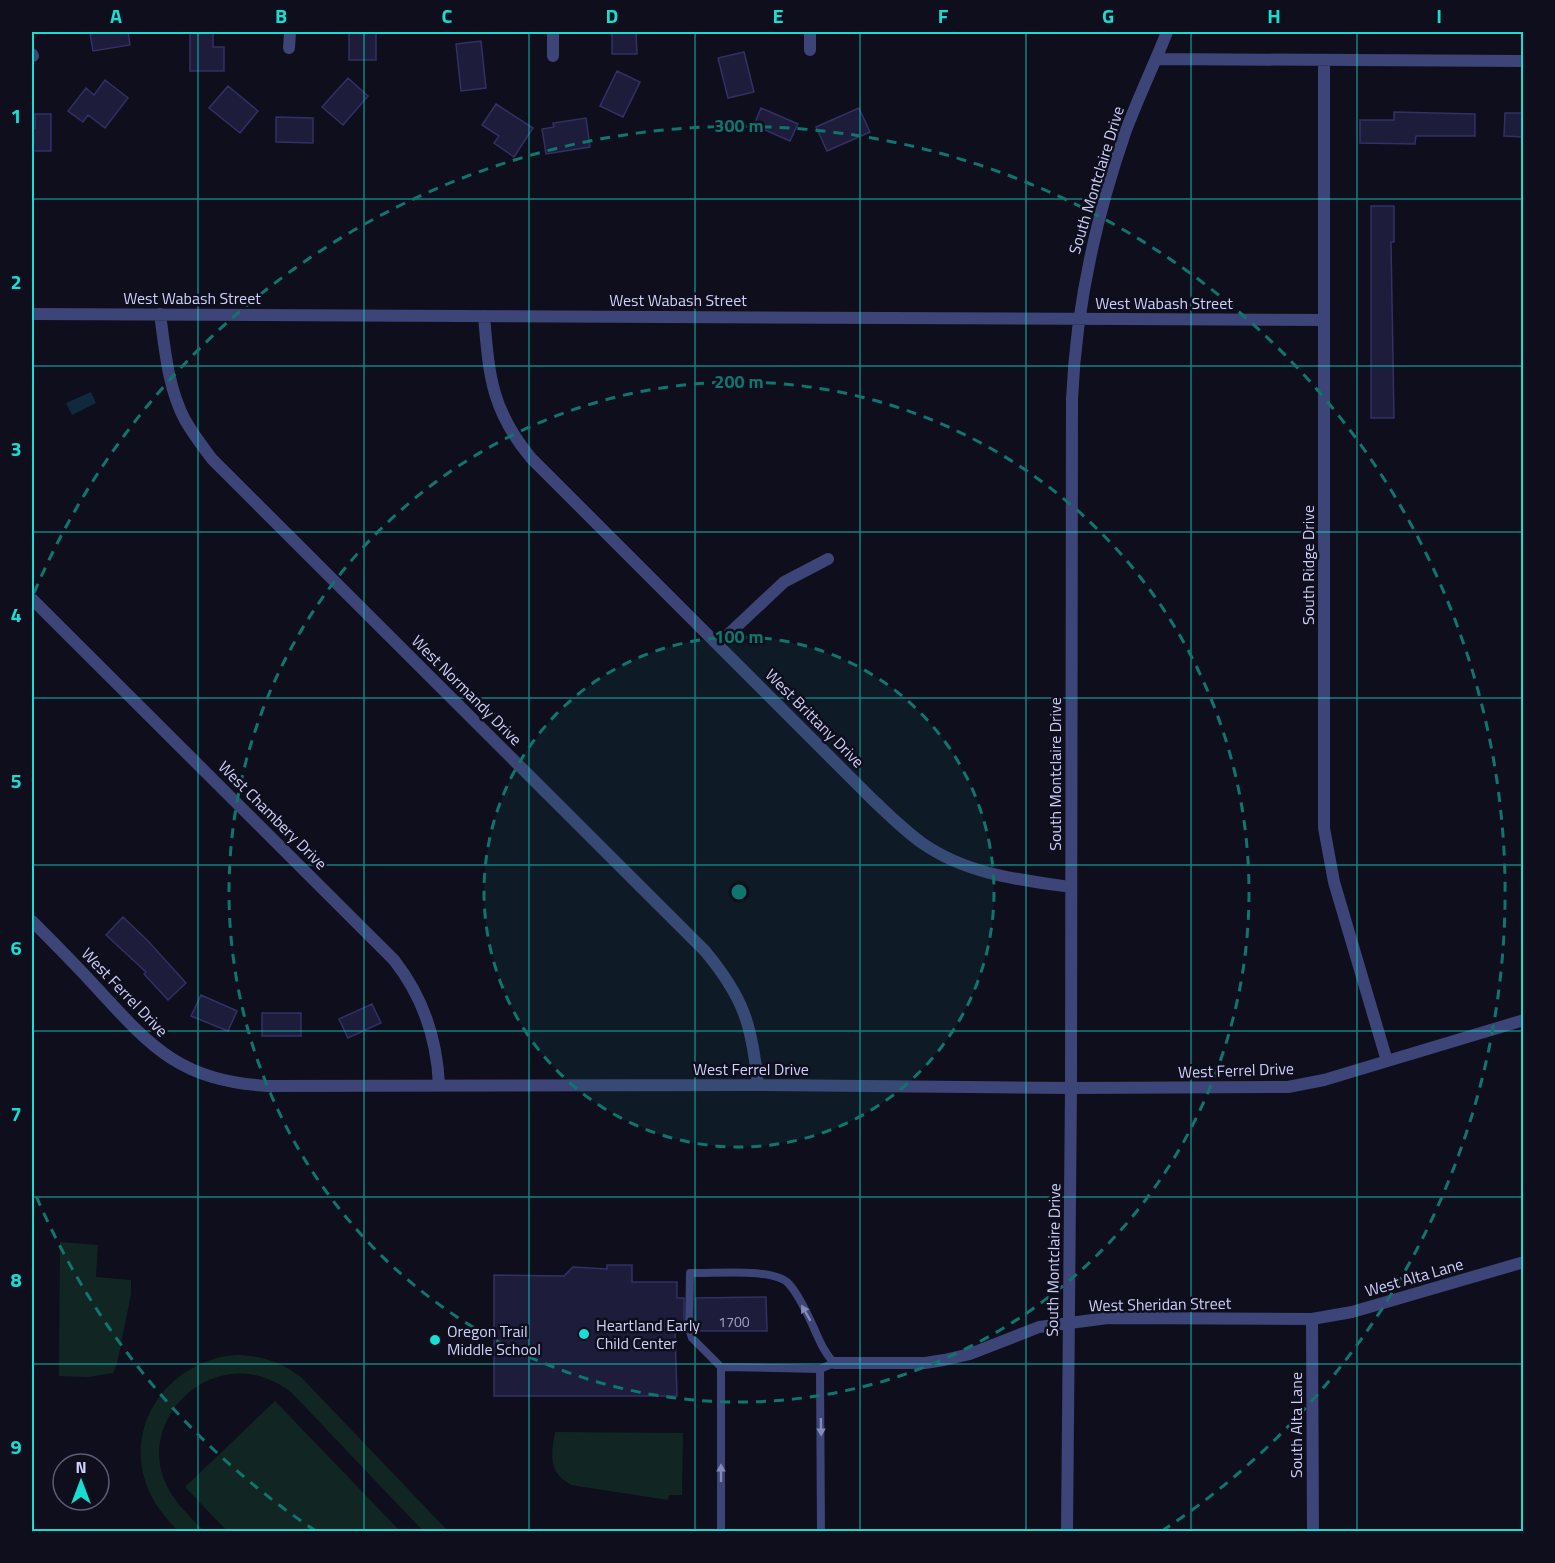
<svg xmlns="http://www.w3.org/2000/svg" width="1555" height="1563" font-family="'Titillium Web',sans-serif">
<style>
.green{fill:#112622}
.water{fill:#11293d}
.building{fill:#1d1c3b;stroke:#323065;stroke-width:1.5}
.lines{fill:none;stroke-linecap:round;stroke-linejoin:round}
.service{stroke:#3d4477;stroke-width:8}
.minor{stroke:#3d4477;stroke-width:12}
.oneway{fill:#868ab8}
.grid{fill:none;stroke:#17ddd2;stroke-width:1.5;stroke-opacity:0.55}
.ring{fill:none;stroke:#0f766e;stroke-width:3;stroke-dasharray:10 8}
.poi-dot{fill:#17ddd2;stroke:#0e0e1c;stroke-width:2}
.labels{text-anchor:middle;stroke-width:5;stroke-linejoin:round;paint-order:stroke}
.number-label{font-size:14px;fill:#a2a3ca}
.street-label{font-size:16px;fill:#ced0fa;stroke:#0e0e1c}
.poi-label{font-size:16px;fill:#ced0fa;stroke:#0e0e1c;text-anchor:start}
.centre{fill:#0f766e;stroke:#0e0e1c;stroke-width:3}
.ring-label{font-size:18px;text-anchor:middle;font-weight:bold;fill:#0f766e;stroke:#0e0e1c;stroke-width:5;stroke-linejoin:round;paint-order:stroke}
.neatline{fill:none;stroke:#17ddd2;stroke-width:2}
.grid-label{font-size:20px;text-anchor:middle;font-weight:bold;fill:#17ddd2}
</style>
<rect width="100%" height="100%" fill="#0e0e1c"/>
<!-- green -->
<path class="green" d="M60,1242L98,1245L96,1277L131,1280V1294L117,1364L113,1373L88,1377L59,1376Z
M236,1355C260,1355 282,1362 301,1377L448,1531H423L291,1392C274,1380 254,1371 232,1374C183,1379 147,1430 163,1477C171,1499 188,1515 204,1531H178C162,1514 148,1497 143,1473C130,1413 177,1359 236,1355Z
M275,1401L400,1531H227L185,1487Z
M555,1432L683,1433L682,1495H669L668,1500L571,1485C548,1472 551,1455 555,1432Z"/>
<!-- water -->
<path class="water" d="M91,392L96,403L72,415L66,403Z"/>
<!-- building -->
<path class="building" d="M108,32H128L130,45L93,51L90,34Z
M349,32H376V60H349Z
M612,32H636L637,54H612Z
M190,33H213V47H224V71H190Z
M481,41L486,88L461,91L456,44Z
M744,52L754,92L728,98L718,58Z
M617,71L640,82L623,117L600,106Z
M348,78L368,96L343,125L322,107Z
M105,80L128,98L105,128L88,115L83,122L68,111L86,88L94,95Z
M228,86L258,111L240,133L209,108Z
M496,104L533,128L514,157L494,143L499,136L482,125Z
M761,108L798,124L790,141L754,125Z
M859,108L870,132L827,151L816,127Z
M1394,112L1475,114V136H1416L1415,144L1360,143V120H1394Z
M1505,113H1524V137L1504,136Z
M35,114H51V151H32V128H35Z
M276,117L313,118V143L276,142Z
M586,118L590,147L546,154L542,129L554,127L553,123Z
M1371,206H1394V242H1391L1394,418H1371Z
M123,917L148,941L186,983L168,1000L144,974L146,972L106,935Z
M201,995L237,1011L228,1031L191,1016Z
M372,1004L381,1023L348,1038L339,1019Z
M262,1013H301V1036H262Z
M607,1265H632V1282H677V1298H684V1331H675L677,1396H494V1275L564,1276L573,1267L607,1269Z
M766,1297L767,1331H696V1298Z"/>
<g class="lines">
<!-- service -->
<path class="service" d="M721,1367L820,1369L834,1363C823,1351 819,1339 812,1324C807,1313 797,1293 789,1284C774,1267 713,1274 690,1273L689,1328L692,1338L721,1367V1532
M820,1369L821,1532"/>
<!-- minor -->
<path class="minor" d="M553,32V56
M810,32V50
M289,48L290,32
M32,54L33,56
M1156,59L1524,61
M1324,60V828L1334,882L1387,1061
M32,314L1324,320
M160,314C165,350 168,388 185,420C193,434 203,447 212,459L705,951C744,998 752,1025 758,1085
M484,316C489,375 491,410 531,458L873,800C889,815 904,830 922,843C966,874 1019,880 1071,887
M32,599L394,960C423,997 437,1038 439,1085
M718,644L784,582L828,559
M32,921C53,942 75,964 95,986C152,1048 179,1080 267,1086L758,1085L1071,1088L1288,1087L1324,1080L1524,1020
M1312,1319L1313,1532
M834,1363H925L944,1360L970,1354L1039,1327L1108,1318L1312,1319L1352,1312L1524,1262
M1067,1532L1071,1088L1072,399C1076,307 1095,220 1125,133C1138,98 1154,65 1167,32"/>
</g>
<!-- one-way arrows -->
<defs><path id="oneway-solid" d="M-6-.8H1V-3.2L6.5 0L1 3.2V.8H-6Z" transform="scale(1.5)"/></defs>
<g class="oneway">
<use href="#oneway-solid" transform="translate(806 1313) rotate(-120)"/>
<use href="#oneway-solid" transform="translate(821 1427) rotate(89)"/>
<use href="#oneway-solid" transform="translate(721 1473) rotate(-90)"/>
</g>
<!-- grid -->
<path class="grid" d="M198,32V1532M364,32V1532M529,32V1532M695,32V1532M860,32V1532M1026,32V1532M1191,32V1532M1357,32V1532M32,199H1524M32,366H1524M32,532H1524M32,698H1524M32,865H1524M32,1031H1524M32,1197H1524M32,1364H1524"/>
<!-- distance rings -->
<circle cx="739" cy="892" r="255" fill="#0f766e" fill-opacity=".12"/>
<g class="ring">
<circle cx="739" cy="892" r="255"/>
<circle cx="739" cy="892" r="510"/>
<path d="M316 1531A766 766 0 0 1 34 1191M34 593A766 766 0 1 1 1162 1531"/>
</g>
<!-- markers -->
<g class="poi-dot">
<circle cx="584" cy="1334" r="6"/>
<circle cx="435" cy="1340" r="6"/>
</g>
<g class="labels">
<!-- number labels -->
<g class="number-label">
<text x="734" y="1327">1700</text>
</g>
<!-- street labels -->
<g class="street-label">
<text transform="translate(1096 180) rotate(-73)" y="6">South Montclaire Drive</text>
<text x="192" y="304">West Wabash Street</text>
<text x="678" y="306">West Wabash Street</text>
<text x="1164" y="309">West Wabash Street</text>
<text transform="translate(1308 565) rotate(-90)" y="6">South Ridge Drive</text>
<text transform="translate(467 690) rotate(45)" y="6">West Normandy Drive</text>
<text transform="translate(815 718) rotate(45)" y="6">West Brittany Drive</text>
<text transform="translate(1055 774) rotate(-90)" y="6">South Montclaire Drive</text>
<text transform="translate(273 815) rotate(45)" y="6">West Chambery Drive</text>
<text transform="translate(125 992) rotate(46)" y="6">West Ferrel Drive</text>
<text x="751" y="1075">West Ferrel Drive</text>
<text transform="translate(1236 1070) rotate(-2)" y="6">West Ferrel Drive</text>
<text transform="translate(1053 1260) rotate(-89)" y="6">South Montclaire Drive</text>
<text transform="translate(1414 1277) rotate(-16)" y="6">West Alta Lane</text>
<text transform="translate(1160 1304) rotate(-1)" y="6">West Sheridan Street</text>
<text transform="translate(1296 1425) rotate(-90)" y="6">South Alta Lane</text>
</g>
<!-- poi labels -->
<g class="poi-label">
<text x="596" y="1331">Heartland Early<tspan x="596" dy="18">Child Center</tspan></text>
<text x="447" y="1337">Oregon Trail<tspan x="447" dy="18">Middle School</tspan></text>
</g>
</g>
<circle cx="739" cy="892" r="9" class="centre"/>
<g class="ring-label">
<text x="739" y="132">300 m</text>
<text x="739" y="388">200 m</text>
<text x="739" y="643">100 m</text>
</g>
<!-- border -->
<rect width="1555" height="1563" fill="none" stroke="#0e0e1c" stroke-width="66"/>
<!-- north arrow -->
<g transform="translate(81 1482)"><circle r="28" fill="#0e0e1c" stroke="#5b5c75" stroke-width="1.5"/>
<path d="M0-4.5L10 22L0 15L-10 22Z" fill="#17ddd2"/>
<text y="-9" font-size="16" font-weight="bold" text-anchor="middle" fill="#ced0fa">N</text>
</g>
<rect x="33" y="33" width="1489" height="1497" class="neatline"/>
<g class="grid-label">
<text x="116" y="23">A</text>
<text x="281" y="23">B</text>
<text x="447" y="23">C</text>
<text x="612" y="23">D</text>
<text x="778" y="23">E</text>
<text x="943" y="23">F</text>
<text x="1108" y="23">G</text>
<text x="1274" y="23">H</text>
<text x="1439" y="23">I</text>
<text x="16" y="123">1</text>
<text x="16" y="289">2</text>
<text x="16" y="456">3</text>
<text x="16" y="622">4</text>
<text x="16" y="788">5</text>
<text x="16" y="955">6</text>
<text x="16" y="1121">7</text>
<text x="16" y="1287">8</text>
<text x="16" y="1454">9</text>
</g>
</svg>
